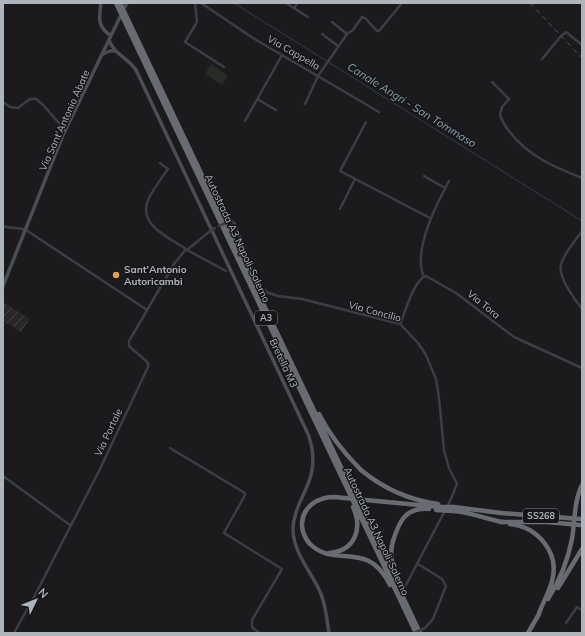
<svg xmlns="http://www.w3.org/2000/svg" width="585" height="636" font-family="Mulish,sans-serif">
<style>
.industrial{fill:url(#industrial-furrows)}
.grass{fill:#252d25}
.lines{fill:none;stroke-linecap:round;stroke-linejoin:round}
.stream{stroke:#333e42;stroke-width:1}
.street{stroke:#3c3e42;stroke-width:2.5}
.secondary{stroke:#4a4d52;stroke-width:3.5}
.highway{stroke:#686c72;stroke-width:4.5}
.rail{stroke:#515458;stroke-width:1;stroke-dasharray:5 4;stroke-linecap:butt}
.street-bridge{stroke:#3c3e42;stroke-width:2.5}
.highway-bridge{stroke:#686c72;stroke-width:4.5}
.poi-dot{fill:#e69e4a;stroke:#161618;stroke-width:1.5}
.labels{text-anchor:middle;stroke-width:3;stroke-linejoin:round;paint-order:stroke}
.shield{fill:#161618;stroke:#80858a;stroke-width:1}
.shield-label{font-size:9px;font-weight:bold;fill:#aeb4bb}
.street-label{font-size:10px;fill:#aeb4bb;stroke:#161618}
.poi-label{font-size:10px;font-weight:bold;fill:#aeb4bb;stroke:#161618;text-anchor:start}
.water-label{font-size:11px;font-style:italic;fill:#89a4b3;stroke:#161618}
</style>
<defs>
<pattern id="industrial-furrows" width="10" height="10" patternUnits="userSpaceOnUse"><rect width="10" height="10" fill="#27272a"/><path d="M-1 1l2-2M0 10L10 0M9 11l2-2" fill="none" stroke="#444447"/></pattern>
</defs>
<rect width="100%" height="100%" fill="#1b1b1d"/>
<!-- industrial -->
<path class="industrial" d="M3,302L30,319L21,332L3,321Z"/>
<!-- grass -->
<path class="grass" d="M211,64L228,76L222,85L205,74Z"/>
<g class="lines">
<!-- stream -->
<path class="stream" d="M234,3L582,221"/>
<!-- street -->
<path class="street" d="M195,3L197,22L185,42L224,67
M201,3L253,38L379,112
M286,3L308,17
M294,9L297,3
M332,22L347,34
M322,34L338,46
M542,59L561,36L566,32L582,45
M492,82L509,99L502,107L500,115C502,121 505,126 509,131C528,156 554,167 582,178
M257,99L276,110
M3,102L10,107L18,108L30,99H36C48,107 54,121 66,129
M305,104L318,76L347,34L353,30L362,17L365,18L377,31H379L402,3
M245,121L282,55
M366,122L340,171L430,218
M160,163L168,169C161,179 154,188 149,198C136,224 168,237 186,249
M424,176L445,188
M340,209L355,179
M228,222L232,221L235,224L253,271L261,287L266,292L278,296L302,299L400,324L418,343L426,355L436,379L439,398L444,450L449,468L457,484L451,499L406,585
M3,226C11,229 18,227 26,230L147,310
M582,231C576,240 563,254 561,265C558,278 575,299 582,309
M187,250L226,271
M424,277C412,252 437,203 449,181
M400,324C405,313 414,279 426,276L456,293L514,337L582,368
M170,448L245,493L244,497L225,531L224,533L282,569L252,620V627L259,633
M3,476L70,525
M418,564L442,579L446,586L433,619L425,628
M566,623L577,607L582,610
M14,633L34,597L99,471L148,367V363L146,361L129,346V341L174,264L186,249L187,250L209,232"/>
<!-- secondary -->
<path class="secondary" d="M101,3C99,19 97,26 111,36
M125,7L127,3
M109,40C114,54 128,58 136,70L308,434C314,450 315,467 308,484C302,499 293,513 293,530C294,555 312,572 321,594C326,607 327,620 329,633
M103,54L110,51H116
M3,286L63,135L120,17"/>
<!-- highway -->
<path class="highway" d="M116,3L416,633
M120,3L420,633
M319,414C330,436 345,454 361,470
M454,507L501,513
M453,511C470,512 486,519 503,522
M510,524C538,527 560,553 552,581C549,593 542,604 538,616
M393,541C389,554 392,565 397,577
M309,543C335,570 367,538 390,585
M329,553C355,551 363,529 353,507
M558,588L582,549
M548,599C560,580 568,560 572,539C575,521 574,501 582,485
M528,633L539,614"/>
<!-- rail -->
<path class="rail" d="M530,3L582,58"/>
<!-- street-bridge -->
<path class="street-bridge" d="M219,226L228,222
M209,232L215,228
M414,633L425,628"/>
<!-- highway-bridge -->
<path class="highway-bridge" d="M361,470C384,489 409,500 438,504
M436,510L453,511
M501,513L581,519
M500,522H547L580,525
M393,541C399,522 405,507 429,509
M309,543C292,521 308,497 334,497L440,507H454"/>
</g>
<!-- markers -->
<circle class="poi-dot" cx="116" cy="275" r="4"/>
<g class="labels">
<!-- shield labels -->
<g class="shield">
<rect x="255" y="311" width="22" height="14" rx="3"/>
<rect x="523" y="509" width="36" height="14" rx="3"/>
</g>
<g class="shield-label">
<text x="266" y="321">A3</text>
<text x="541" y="519">SS268</text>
</g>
<!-- street labels -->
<g class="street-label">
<text transform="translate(294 52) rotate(30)" y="4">Via Cappella</text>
<text transform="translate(64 120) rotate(-66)" y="4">Via Sant'Antonio Abate</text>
<text transform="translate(238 238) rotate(65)" y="4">Autostrada A3 Napoli-Salerno</text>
<text transform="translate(484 304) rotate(39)" y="4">Via Tora</text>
<text transform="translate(375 311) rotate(15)" y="4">Via Concilio</text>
<text transform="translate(284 363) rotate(65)" y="4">Bretella M3</text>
<text transform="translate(108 432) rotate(-65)" y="4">Via Portale</text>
<text transform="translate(377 531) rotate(65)" y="4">Autostrada A3 Napoli-Salerno</text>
</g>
<!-- poi labels -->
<g class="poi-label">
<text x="124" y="273">Sant'Antonio<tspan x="124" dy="12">Autoricambi</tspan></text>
</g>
<!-- water labels -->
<g class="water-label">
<text transform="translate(412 105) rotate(32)" y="4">Canale Angri - San Tommaso</text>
</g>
</g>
<!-- border -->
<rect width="585" height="636" fill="none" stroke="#aeb4bb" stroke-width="8"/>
<!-- north arrow -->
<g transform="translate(36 600) rotate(47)" stroke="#161618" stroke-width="3" paint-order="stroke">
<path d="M0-3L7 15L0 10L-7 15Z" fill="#aeb4bb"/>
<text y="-6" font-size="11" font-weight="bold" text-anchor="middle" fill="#aeb4bb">N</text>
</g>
</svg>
